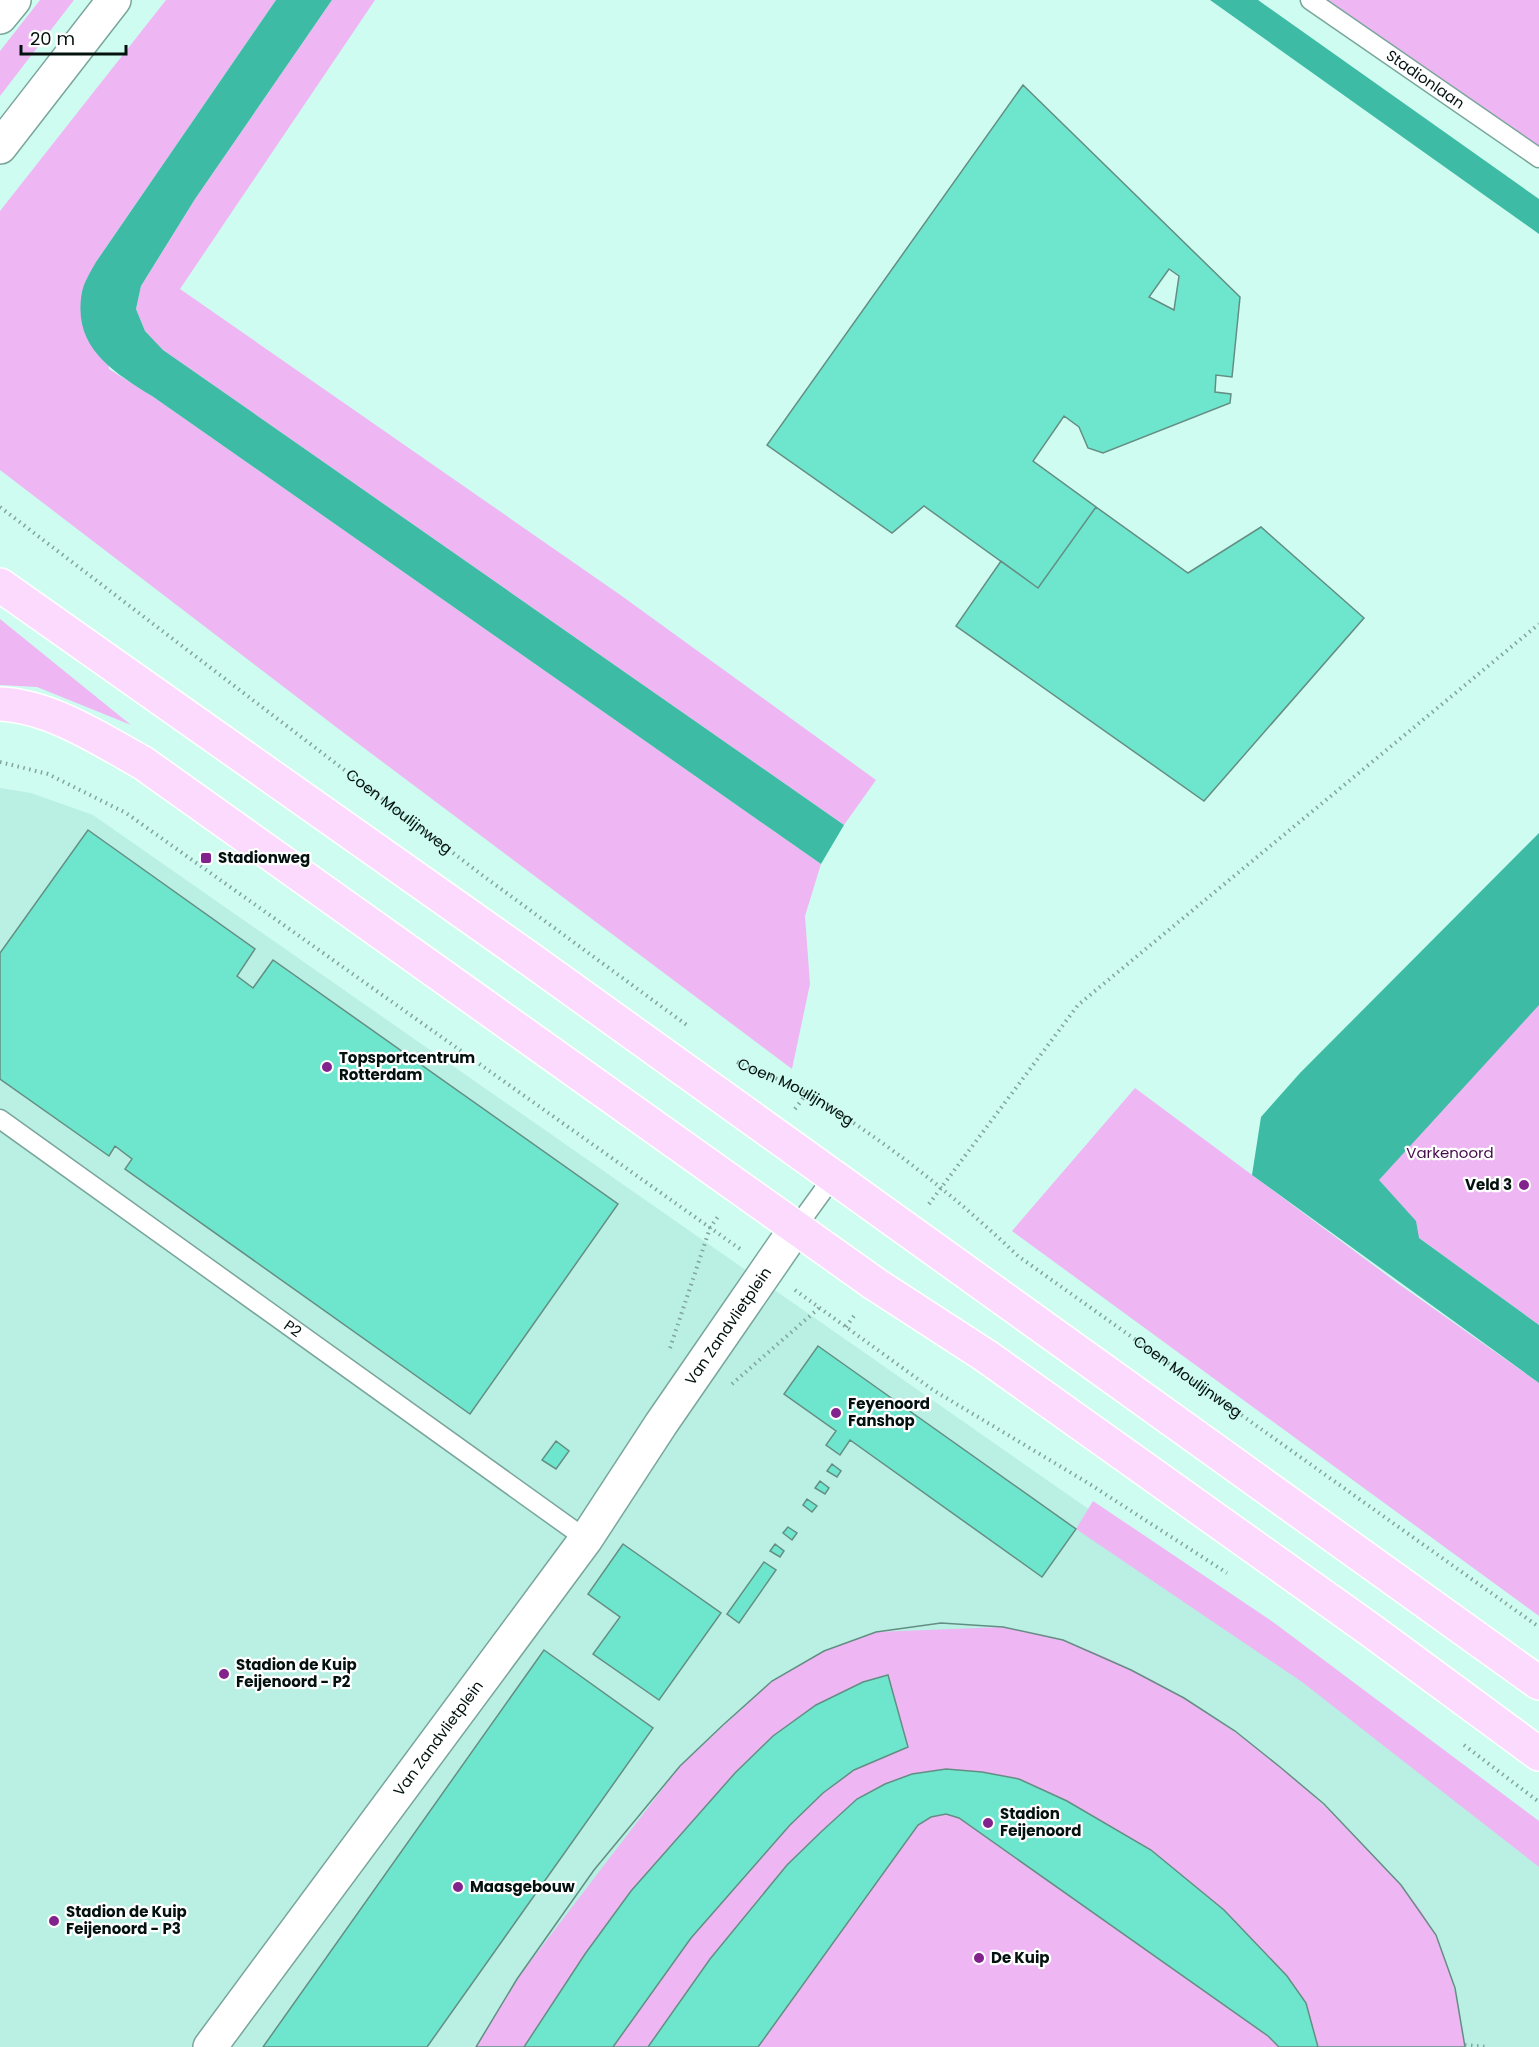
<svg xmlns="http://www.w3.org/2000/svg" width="1539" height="2047" font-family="Poppins,sans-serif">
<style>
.built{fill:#b9f0e3}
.green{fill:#eeb7f3}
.water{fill:#3dbba4}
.building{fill:#6ee6cd;stroke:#648e83;stroke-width:1.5;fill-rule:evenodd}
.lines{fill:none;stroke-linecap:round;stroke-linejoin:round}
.lane-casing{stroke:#7aa59b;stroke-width:21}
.street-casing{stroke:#7aa59b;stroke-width:36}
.primary-casing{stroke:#fff;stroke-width:36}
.path{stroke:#82a49b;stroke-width:4;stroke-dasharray:1.5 4.5;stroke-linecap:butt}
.lane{stroke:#fff;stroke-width:18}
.street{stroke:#fff;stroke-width:33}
.primary{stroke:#fbdafd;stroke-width:33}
.poi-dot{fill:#82228c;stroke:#fff;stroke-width:2}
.labels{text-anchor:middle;stroke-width:4.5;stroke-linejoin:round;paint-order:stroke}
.street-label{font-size:15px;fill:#03120f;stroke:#fff}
.poi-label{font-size:15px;font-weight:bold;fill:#03120f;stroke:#fff;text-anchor:start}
.park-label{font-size:15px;fill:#430b49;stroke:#fff}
</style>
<rect width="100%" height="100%" fill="#cffcf0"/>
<!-- built -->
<path class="built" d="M0,788L31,793L93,815L1100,1517L1539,1848V2047H0Z"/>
<!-- green -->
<path class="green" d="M40,0H74L0,96V51Z
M166,0H276L96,262L109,369L152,396L821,864L805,916L810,984L792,1069L340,730L0,470V211Z
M332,0H375L180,289L619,594L876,780L844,825L163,350L145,331L136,309L141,286L195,199Z
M1315,0H1539V157Z
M0,619L131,725L37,687L0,685Z
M1539,923V1325L1419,1238L1306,1177Z
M1135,1088L1396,1282L1539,1383V1616L1012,1231Z
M1093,1501L1273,1622L1539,1821V1867L1302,1682L1076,1529Z
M1003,1627C1023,1631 1046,1634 1065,1641C1182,1683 1285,1761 1369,1851C1393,1877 1422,1905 1436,1937C1453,1973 1459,2009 1465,2047H476L517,1979L680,1766L772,1681L824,1651L876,1632Z"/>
<!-- water -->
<path class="water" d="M276,0H332L195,199L141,286L136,309L145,331L163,350L844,825L821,864L152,396C112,371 72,347 82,292C84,282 91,271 96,262Z
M1210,0H1258L1539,199V234Z
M1539,833V1005L1379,1180L1416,1221L1419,1238L1539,1325V1383L1252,1175L1261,1117L1300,1073Z"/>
<!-- building -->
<path class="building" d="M1023,85L1240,297L1232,377L1216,375L1215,392L1231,394L1230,403L1103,453L1088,448L1079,427L1064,416L1033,461L1096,507L1038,588L924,506L892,533L767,445ZM1169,269L1179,276L1174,310L1149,297Z
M1096,507L1188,573L1261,527L1364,618L1204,801L956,626L1001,561L1038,588Z
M88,830L255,949L237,976L253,988L273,960L618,1204L470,1414L125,1169L132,1159L115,1146L109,1156L0,1079V953Z
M818,1346L1076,1529L1042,1577L850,1440L840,1455L826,1445L836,1431L784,1394Z
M556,1441L569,1451L556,1469L542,1460Z
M832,1464L841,1471L837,1477L827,1471Z
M820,1481L829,1488L825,1494L815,1488Z
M807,1499L817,1506L812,1512L803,1505Z
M788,1527L797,1533L792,1540L783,1533Z
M623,1544L721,1613L659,1700L593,1654L620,1617L588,1594Z
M775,1544L784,1551L780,1557L770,1551Z
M764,1562L776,1570L739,1623L727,1614Z
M941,1623L1003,1627L1063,1640L1131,1670L1184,1698L1235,1731L1280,1767L1324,1804L1401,1885L1436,1935L1455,1988L1465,2047H1318L1306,2003L1287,1976L1224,1910L1151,1850L1067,1801L1019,1779L982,1772L946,1769L912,1774L885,1784L857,1799L822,1831L787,1865L710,1959L648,2047H476L517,1979L594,1870L680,1766L723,1725L772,1681L824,1651L876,1632Z
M941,1623L1003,1627L1063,1640L1131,1670L1184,1698L1235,1731L1280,1767L1324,1804L1401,1885L1436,1935L1455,1988L1465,2047H1279L1268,2036L959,1818L946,1814L931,1817L918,1825L758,2047H476L517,1979L594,1870L680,1766L723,1725L772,1681L824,1651L876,1632Z
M544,1650L653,1728L427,2047H263Z
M888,1675L908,1747L854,1770L823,1793L790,1825L691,1938L613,2047H524L585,1954L631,1891L735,1773L773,1736L816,1705L863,1682Z"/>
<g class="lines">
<!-- lane casing -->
<g class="lane-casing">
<g id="lane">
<path id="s3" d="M1310,0L1539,158"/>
<path id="s4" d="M0,1119L586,1539"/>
<path d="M796,1228L833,1177"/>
</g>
</g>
<!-- street casing -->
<g class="street-casing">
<g id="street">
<path d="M0,17L14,0"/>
<path d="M0,147L114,0"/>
<path id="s5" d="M210,2047L586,1539L661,1424L796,1228"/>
</g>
</g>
<!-- primary casing -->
<g class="primary-casing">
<path id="primary" d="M0,585L530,959L1539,1683
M0,704C50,706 100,739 143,763L875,1284L986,1356L1372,1631L1539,1754"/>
</g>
<!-- path -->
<g class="path">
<path id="s1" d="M0,507L482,875L688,1026"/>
<path d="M0,762L48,774L126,813L740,1249"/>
<path id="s2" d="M737,1062C760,1073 787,1081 808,1094C883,1139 954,1195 1018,1256L1539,1627"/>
<path d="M795,1109L807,1093"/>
<path d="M929,1204L1078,1005L1539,624"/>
<path d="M795,1290L933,1390L1088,1483L1227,1573"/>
<path d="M846,1327L856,1313"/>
<path d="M670,1348L710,1228L719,1215"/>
<path d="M732,1384L819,1308"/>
<path d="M1464,1745L1539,1802"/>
<path d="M1465,2045L1488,2047"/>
</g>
<!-- lane -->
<use href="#lane" class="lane"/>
<!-- street -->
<use href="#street" class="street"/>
<!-- primary -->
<use href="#primary" class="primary"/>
</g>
<!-- markers -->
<g class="poi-dot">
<rect x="200" y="852" width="12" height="12" rx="3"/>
<circle cx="327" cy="1067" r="6"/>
<circle cx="1524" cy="1185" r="6"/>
<circle cx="836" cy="1413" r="6"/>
<circle cx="224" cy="1674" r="6"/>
<circle cx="988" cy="1823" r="6"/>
<circle cx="458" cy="1887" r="6"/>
<circle cx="54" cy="1921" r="6"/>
<circle cx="979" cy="1958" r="6"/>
</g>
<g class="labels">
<!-- street labels -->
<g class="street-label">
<text dy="5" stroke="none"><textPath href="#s3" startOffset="140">Stadionlaan</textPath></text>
<text dy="5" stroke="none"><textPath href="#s1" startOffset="502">Coen Moulijnweg</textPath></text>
<text dy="5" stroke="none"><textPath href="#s2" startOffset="66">Coen Moulijnweg</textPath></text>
<text dy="5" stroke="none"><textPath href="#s5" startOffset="888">Van Zandvlietplein</textPath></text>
<text dy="5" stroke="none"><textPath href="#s4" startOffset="360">P2</textPath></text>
<text dy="5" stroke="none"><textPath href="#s2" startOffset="552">Coen Moulijnweg</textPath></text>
<text dy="5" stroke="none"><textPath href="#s5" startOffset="384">Van Zandvlietplein</textPath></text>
</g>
<!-- poi labels -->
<g class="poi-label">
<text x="218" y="863">Stadionweg</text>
<text x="339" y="1063">Topsportcentrum<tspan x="339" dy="17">Rotterdam</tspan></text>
<text x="1512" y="1190" text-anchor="end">Veld 3</text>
<text x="848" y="1409">Feyenoord<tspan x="848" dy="17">Fanshop</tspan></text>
<text x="236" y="1670">Stadion de Kuip<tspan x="236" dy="17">Feijenoord - P2</tspan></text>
<text x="1000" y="1819">Stadion<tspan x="1000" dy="17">Feijenoord</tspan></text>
<text x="470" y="1892">Maasgebouw</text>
<text x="66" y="1917">Stadion de Kuip<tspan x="66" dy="17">Feijenoord - P3</tspan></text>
<text x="991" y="1963">De Kuip</text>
</g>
<!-- park labels -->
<g class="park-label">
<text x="1450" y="1158">Varkenoord</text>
</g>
</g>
<!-- scale -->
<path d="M21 45v9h105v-9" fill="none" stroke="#03120f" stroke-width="3"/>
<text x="30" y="45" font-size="18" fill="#03120f" stroke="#ffffff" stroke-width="4.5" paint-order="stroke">20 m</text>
</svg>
